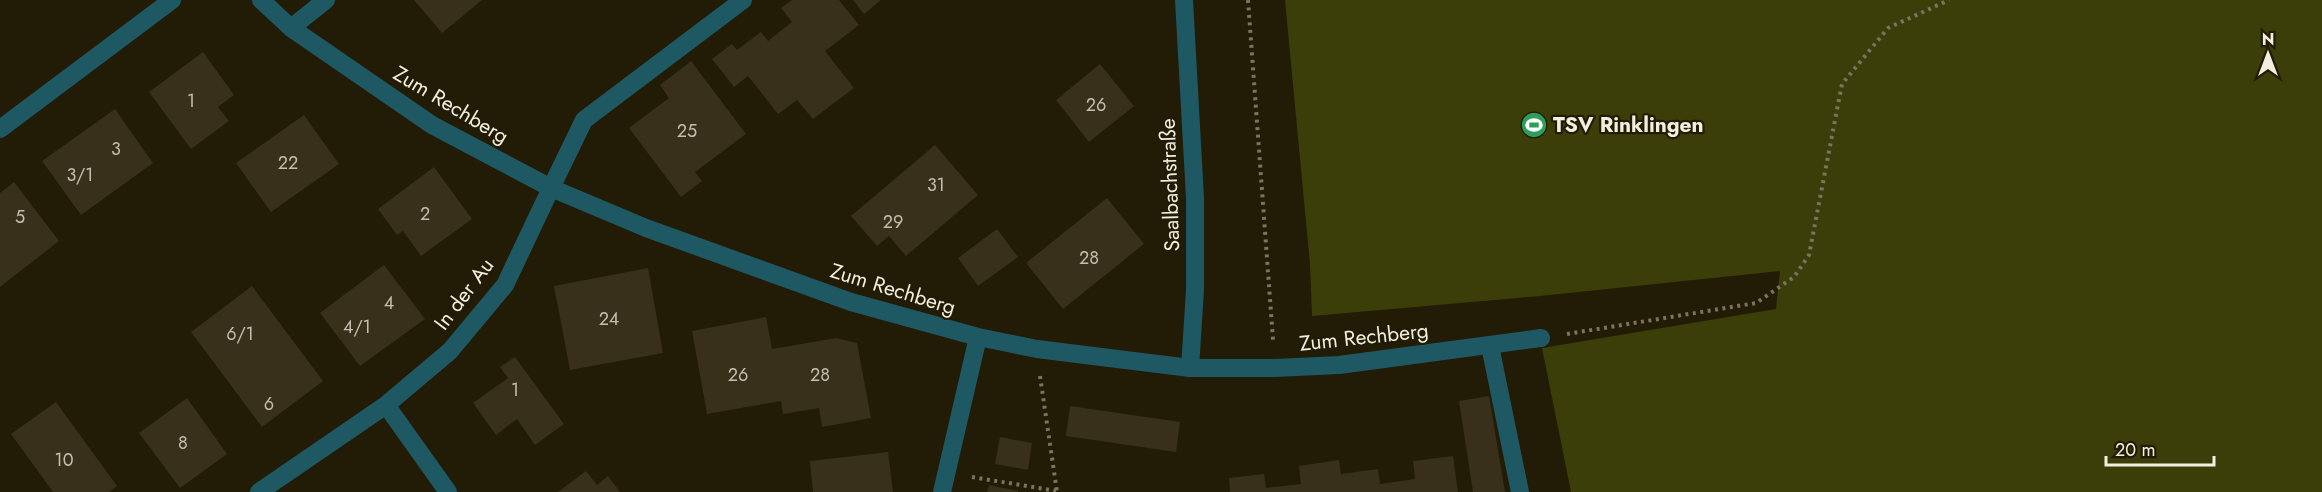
<svg xmlns="http://www.w3.org/2000/svg" width="2322" height="492" font-family="Jost,sans-serif">
<style>
.green{fill:#3c3e0a}
.building{fill:#38301a}
.lines{fill:none;stroke-linecap:round;stroke-linejoin:round}
.path{stroke:#797360;stroke-width:4;stroke-dasharray:3 4.5;stroke-linecap:butt}
.lane{stroke:#1e5863;stroke-width:18}
.street{stroke:#1e5863;stroke-width:18}
.labels{text-anchor:middle;stroke-width:4.5;stroke-linejoin:round;paint-order:stroke}
.number-label{font-size:18px;fill:#c4beae}
.street-label{font-size:21px;fill:#f2eee0;stroke:#221b05}
.poi-label{font-size:21px;font-weight:bold;fill:#f2eee0;stroke:#221b05;text-anchor:start}
</style>
<rect width="100%" height="100%" fill="#221b05"/>
<!-- green -->
<path class="green" d="M1285,0H2322V492H1571L1542,348L1776,309L1780,271L1540,296L1312,316L1310,264Z"/>
<!-- building -->
<path class="building" d="M414,0H482L442,33Z
M792,0H839L859,25L825,51L854,88L813,119L797,100L778,114L748,76L734,87L712,59L732,44L737,50L761,32L768,41L792,22L781,8Z
M853,0H881L864,14Z
M203,52L234,95L218,107L229,121L191,149L149,92Z
M691,61L746,134L695,172L702,181L681,197L629,128L669,98L660,85Z
M1100,64L1134,106L1089,142L1056,100Z
M115,109L153,163L81,215L42,161Z
M304,115L339,164L271,212L236,163Z
M935,145L978,195L906,256L889,236L877,246L851,216Z
M434,167L472,219L421,256L403,231L397,235L378,209Z
M14,182L59,241L0,287V193Z
M1107,198L1144,244L1063,309L1026,263Z
M997,229L1018,257L978,286L958,258Z
M384,265L425,319L360,366L320,313Z
M648,268L663,353L570,370L554,286Z
M252,286L323,381L262,427L191,332Z
M766,317L772,349L836,338L857,343L871,418L822,427L819,408L783,414L781,401L707,414L692,331Z
M515,357L564,424L535,445L517,419L496,435L473,403L508,378L500,367Z
M1489,396L1505,492H1473L1459,401Z
M187,398L227,454L180,488L139,433Z
M56,402L117,486L109,492H53L11,434Z
M1070,406L1180,422L1176,452L1066,436Z
M1000,437L1032,443L1028,470L995,464Z
M888,452L893,492H813L810,461Z
M1453,456L1458,492H1230L1229,478L1264,474L1266,488L1301,484L1299,466L1339,460L1341,474L1378,469L1380,484L1415,479L1413,461Z
M586,471L597,485L608,476L620,492H558Z
M989,485L1018,491V492H987Z"/>
<g class="lines">
<!-- path -->
<path class="path" d="M1248,0L1273,340
M1567,334L1756,303L1794,277L1809,255L1842,84L1888,28L1949,0
M1040,376L1057,492
M972,477L1057,491"/>
<!-- lane -->
<path class="lane" d="M551,188L584,120L743,0
M1490,346L1520,492"/>
<!-- street -->
<path class="street" d="M261,0L291,28L432,125L551,188L646,228L851,302L978,337L1037,349L1190,368H1275L1339,365L1541,338
M1184,0L1195,198V290L1190,368
M291,28L326,0
M0,129L172,0
M386,405L448,492
M259,492L386,405L450,351L505,285L551,188
M942,492L978,337"/>
</g>
<!-- icons -->
<defs>
<g id="stadium-disc" transform="scale(1.35)"><circle r="9.5" fill="#2e9e5b" stroke="#221b05"/><path d="M0-5a6.5 5 0 1 0 0 10a6.5 5 0 1 0 0-10ZM-3.5-1.8h7v3.6h-7Z" fill="#fff"/></g>
</defs>
<g fill-rule="evenodd">
<use href="#stadium-disc" x="1534" y="125"/>
</g>
<g class="labels">
<!-- number labels -->
<g class="number-label">
<text x="191" y="107">1</text>
<text x="1096" y="111">26</text>
<text x="687" y="137">25</text>
<text x="116" y="155">3</text>
<text x="288" y="169">22</text>
<text x="80" y="181">3/1</text>
<text x="936" y="191">31</text>
<text x="425" y="220">2</text>
<text x="20" y="223">5</text>
<text x="893" y="228">29</text>
<text x="1089" y="264">28</text>
<text x="389" y="309">4</text>
<text x="609" y="325">24</text>
<text x="357" y="333">4/1</text>
<text x="240" y="340">6/1</text>
<text x="738" y="381">26</text>
<text x="820" y="381">28</text>
<text x="515" y="396">1</text>
<text x="269" y="410">6</text>
<text x="183" y="449">8</text>
<text x="64" y="466">10</text>
</g>
<!-- street labels -->
<g class="street-label">
<text transform="translate(451 105) rotate(31)" y="7">Zum Rechberg</text>
<text transform="translate(1170 185) rotate(-92)" y="7">Saalbachstraße</text>
<text transform="translate(893 289) rotate(17)" y="7">Zum Rechberg</text>
<text transform="translate(464 294) rotate(-53)" y="7">In der Au</text>
<text transform="translate(1364 337) rotate(-6)" y="7">Zum Rechberg</text>
</g>
<!-- poi labels -->
<g class="poi-label">
<text x="1553" y="132">TSV Rinklingen</text>
</g>
</g>
<!-- north arrow -->
<g transform="translate(2268 54)" stroke="#221b05" stroke-width="4.5" paint-order="stroke">
<path d="M0-4.5L10 22L0 15L-10 22Z" fill="#f2eee0"/>
<text y="-9" font-size="16" font-weight="bold" text-anchor="middle" fill="#f2eee0">N</text>
</g>
<!-- scale -->
<path d="M2106 456v9h108v-9" fill="none" stroke="#f2eee0" stroke-width="3"/>
<text x="2115" y="456" font-size="18" fill="#f2eee0" stroke="#221b05" stroke-width="4.5" paint-order="stroke">20 m</text>
</svg>
